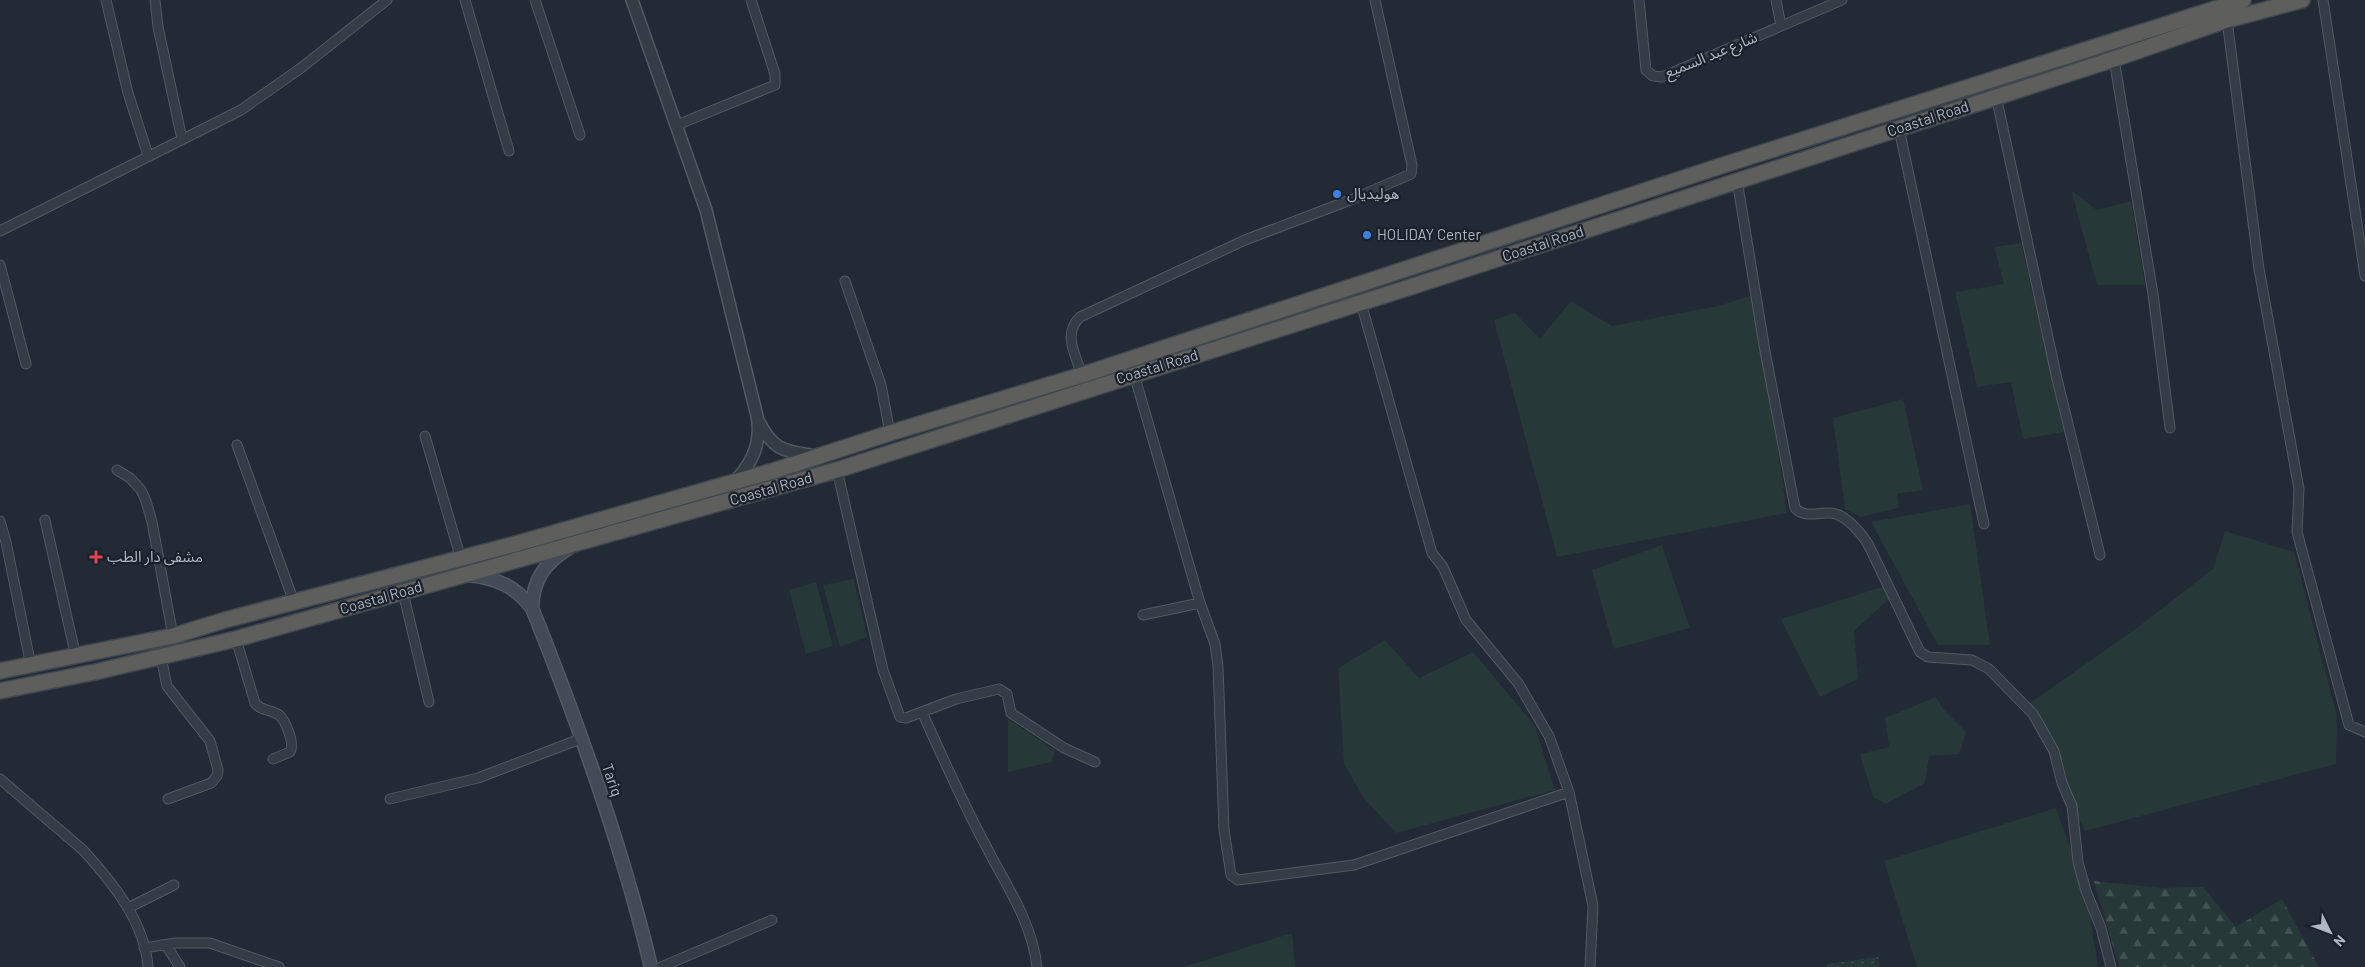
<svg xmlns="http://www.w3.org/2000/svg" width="2365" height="967" font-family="Barlow,'Noto Sans Arabic',sans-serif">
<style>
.grass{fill:url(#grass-dots)}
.forest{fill:url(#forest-firs)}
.green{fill:#263838}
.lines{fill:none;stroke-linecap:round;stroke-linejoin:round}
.minor-casing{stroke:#525a63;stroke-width:11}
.tertiary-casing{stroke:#525a63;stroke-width:14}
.secondary-casing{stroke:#525a63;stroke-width:15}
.trunk-casing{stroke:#3f4750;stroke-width:18}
.minor{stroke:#343c46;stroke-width:9}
.tertiary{stroke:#343c46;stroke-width:11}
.secondary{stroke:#434b58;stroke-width:12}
.trunk{stroke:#5e5e5c;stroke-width:15}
.shop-dot{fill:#3f7fe0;stroke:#1a212a;stroke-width:2}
.health-dot{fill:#e0444e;stroke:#1a212a;stroke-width:2}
.labels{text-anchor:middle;stroke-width:4.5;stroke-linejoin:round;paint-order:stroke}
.street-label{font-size:15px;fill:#afb7c2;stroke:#1a212a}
.poi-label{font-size:15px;fill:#afb7c2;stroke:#1a212a;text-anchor:start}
</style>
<defs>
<pattern id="grass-dots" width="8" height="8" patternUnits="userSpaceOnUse" patternTransform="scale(1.25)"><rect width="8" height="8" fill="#263838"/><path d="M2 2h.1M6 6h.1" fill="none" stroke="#435353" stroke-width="1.8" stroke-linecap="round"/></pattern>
<pattern id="forest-firs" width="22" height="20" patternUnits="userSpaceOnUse" patternTransform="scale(1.25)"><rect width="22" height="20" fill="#263838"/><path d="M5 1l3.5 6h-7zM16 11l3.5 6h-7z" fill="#435353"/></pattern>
</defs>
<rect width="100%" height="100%" fill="#212a35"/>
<!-- grass -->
<path class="grass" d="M1878,957L1880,967H1827V964Z"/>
<!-- forest -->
<path class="forest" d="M2094,881L2161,888L2203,887L2236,927L2282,899L2319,967H2119Z"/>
<!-- green -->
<path class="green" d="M2071,190L2097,210L2131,201L2145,285H2097Z
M2021,243L2064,432L2023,439L2011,382L1977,387L1955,292L2004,284L1994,247Z
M1756,294L1787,513L1557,557L1494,320L1515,313L1540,339L1571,301L1612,326L1718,306Z
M1903,399L1923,490L1897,494L1899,508L1861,517L1845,509L1833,418Z
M1970,504L1990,645H1938L1871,522Z
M2225,531L2294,552L2337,716L2336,764L2085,831L2026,706L2138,627L2213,569Z
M1662,545L1690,628L1614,649L1592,570Z
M854,579L867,637L840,647L823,585Z
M816,582L833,646L806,654L789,590Z
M1888,585L1889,599L1854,631L1858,679L1820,697L1781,619Z
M1385,640L1419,678L1473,652L1535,726L1555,790L1396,833L1363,797L1344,764L1338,668Z
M1936,697L1943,709L1966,732L1959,754L1929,756L1925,783L1886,804L1873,797L1860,754L1889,747L1885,718Z
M1008,719L1055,750L1052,762L1008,772Z
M2056,808L2086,892L2098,967H1917L1884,861Z
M1292,933L1295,967H1183Z"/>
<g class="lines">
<!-- minor casing -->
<g class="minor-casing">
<path id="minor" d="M106,0L128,93L148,155
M155,0L158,27L182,139
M465,0L509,151
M535,0L580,135
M1639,0L1646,70L1653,76L1662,77L1842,0
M1776,0L1781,26
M2323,0L2365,276
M2227,20L2259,269L2299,489L2297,532L2349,725L2365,732
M2114,59L2153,294L2170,428
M1996,96L2057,379L2100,555
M677,125L775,85V74L751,0
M1899,129L1984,524
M1737,180L1765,351L1795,508C1806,520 1822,510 1836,514C1850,519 1860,532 1868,544L1920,652L1928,657L1972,660L1989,669L2033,714L2054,751L2062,783L2072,806L2078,862L2086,891L2101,928L2111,967
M0,231L241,110L301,68L387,0
M0,265L26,364
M845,281L881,385L890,433
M1361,303L1432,553L1443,567L1466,620L1518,683L1549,736L1569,792L1593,906L1590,967
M1134,374L1200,603L1215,644L1218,666L1224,830L1231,875L1238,880L1354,865L1569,792
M1082,375C1076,356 1062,334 1080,317L1245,240L1353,199L1411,174L1412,165L1375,0
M425,436L461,559
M237,445L294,602
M117,470L130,478L141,490L146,501L152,522L173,636
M837,470L883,670L900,717L906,718L956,699L999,689L1007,694L1011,713L1064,748L1095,762
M45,520L76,657
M0,521L6,542L31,666
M403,592L429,702
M1143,615L1200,603
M236,639L255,703C262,712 271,709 279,715C286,721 295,744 290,752L273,759
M161,657L167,686L210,741L218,770L217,776L211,783L168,799
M922,712C943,758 963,804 987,848C1007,887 1032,922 1037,967
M0,779L83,850C112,882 145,922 148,967
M390,799L478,778L580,739
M128,908L174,885
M166,945L180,967
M144,948L175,943H210L279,967
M661,967L772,920"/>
</g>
<!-- tertiary casing -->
<g class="tertiary-casing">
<path id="tertiary" d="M632,0L706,210L757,416C762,442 752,464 734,482
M759,422C774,452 786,451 816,456"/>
</g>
<!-- secondary casing -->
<g class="secondary-casing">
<path id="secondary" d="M469,575C496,578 515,586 532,608C579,725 622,845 651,967
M532,608C533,579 545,563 569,548"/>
</g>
<!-- trunk casing -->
<g class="trunk-casing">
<path id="trunk" d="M0,671L173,636L225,620L508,546L773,471L890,433L1082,375L1733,162L2243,0
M0,691L95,672L236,639L837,470L1401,290L2114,59L2227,20L2302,0"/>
</g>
<!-- minor -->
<use href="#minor" class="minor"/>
<!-- tertiary -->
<use href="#tertiary" class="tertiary"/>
<!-- secondary -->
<use href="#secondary" class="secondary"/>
<!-- trunk -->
<use href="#trunk" class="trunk"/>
</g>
<!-- markers -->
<g class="shop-dot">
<circle cx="1337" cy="194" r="5"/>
<circle cx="1367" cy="235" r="5"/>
</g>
<path class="health-dot" d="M93.5 549.5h5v5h5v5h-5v5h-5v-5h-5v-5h5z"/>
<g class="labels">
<!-- street labels -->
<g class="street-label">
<text transform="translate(1711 55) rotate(-22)" y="5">شارع عبد السميع</text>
<text transform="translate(1928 119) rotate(-18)" y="5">Coastal Road</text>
<text transform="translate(1543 244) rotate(-18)" y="5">Coastal Road</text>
<text transform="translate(1157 367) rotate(-17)" y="5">Coastal Road</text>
<text transform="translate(771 489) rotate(-16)" y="5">Coastal Road</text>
<text transform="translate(381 598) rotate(-16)" y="5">Coastal Road</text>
<text transform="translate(612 780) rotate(71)" y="5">Tariq</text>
</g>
<!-- poi labels -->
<g class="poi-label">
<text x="1347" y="199">هوليديال</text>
<text x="1377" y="240">HOLIDAY Center</text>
<text x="107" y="562">مشفى دار الطب</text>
</g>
</g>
<!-- north arrow -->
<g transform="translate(2330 932) rotate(132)" stroke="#1a212a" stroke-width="4" paint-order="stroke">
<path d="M0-4L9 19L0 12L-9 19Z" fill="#afb7c2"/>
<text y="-8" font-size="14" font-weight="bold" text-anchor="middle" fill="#afb7c2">N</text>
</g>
</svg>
